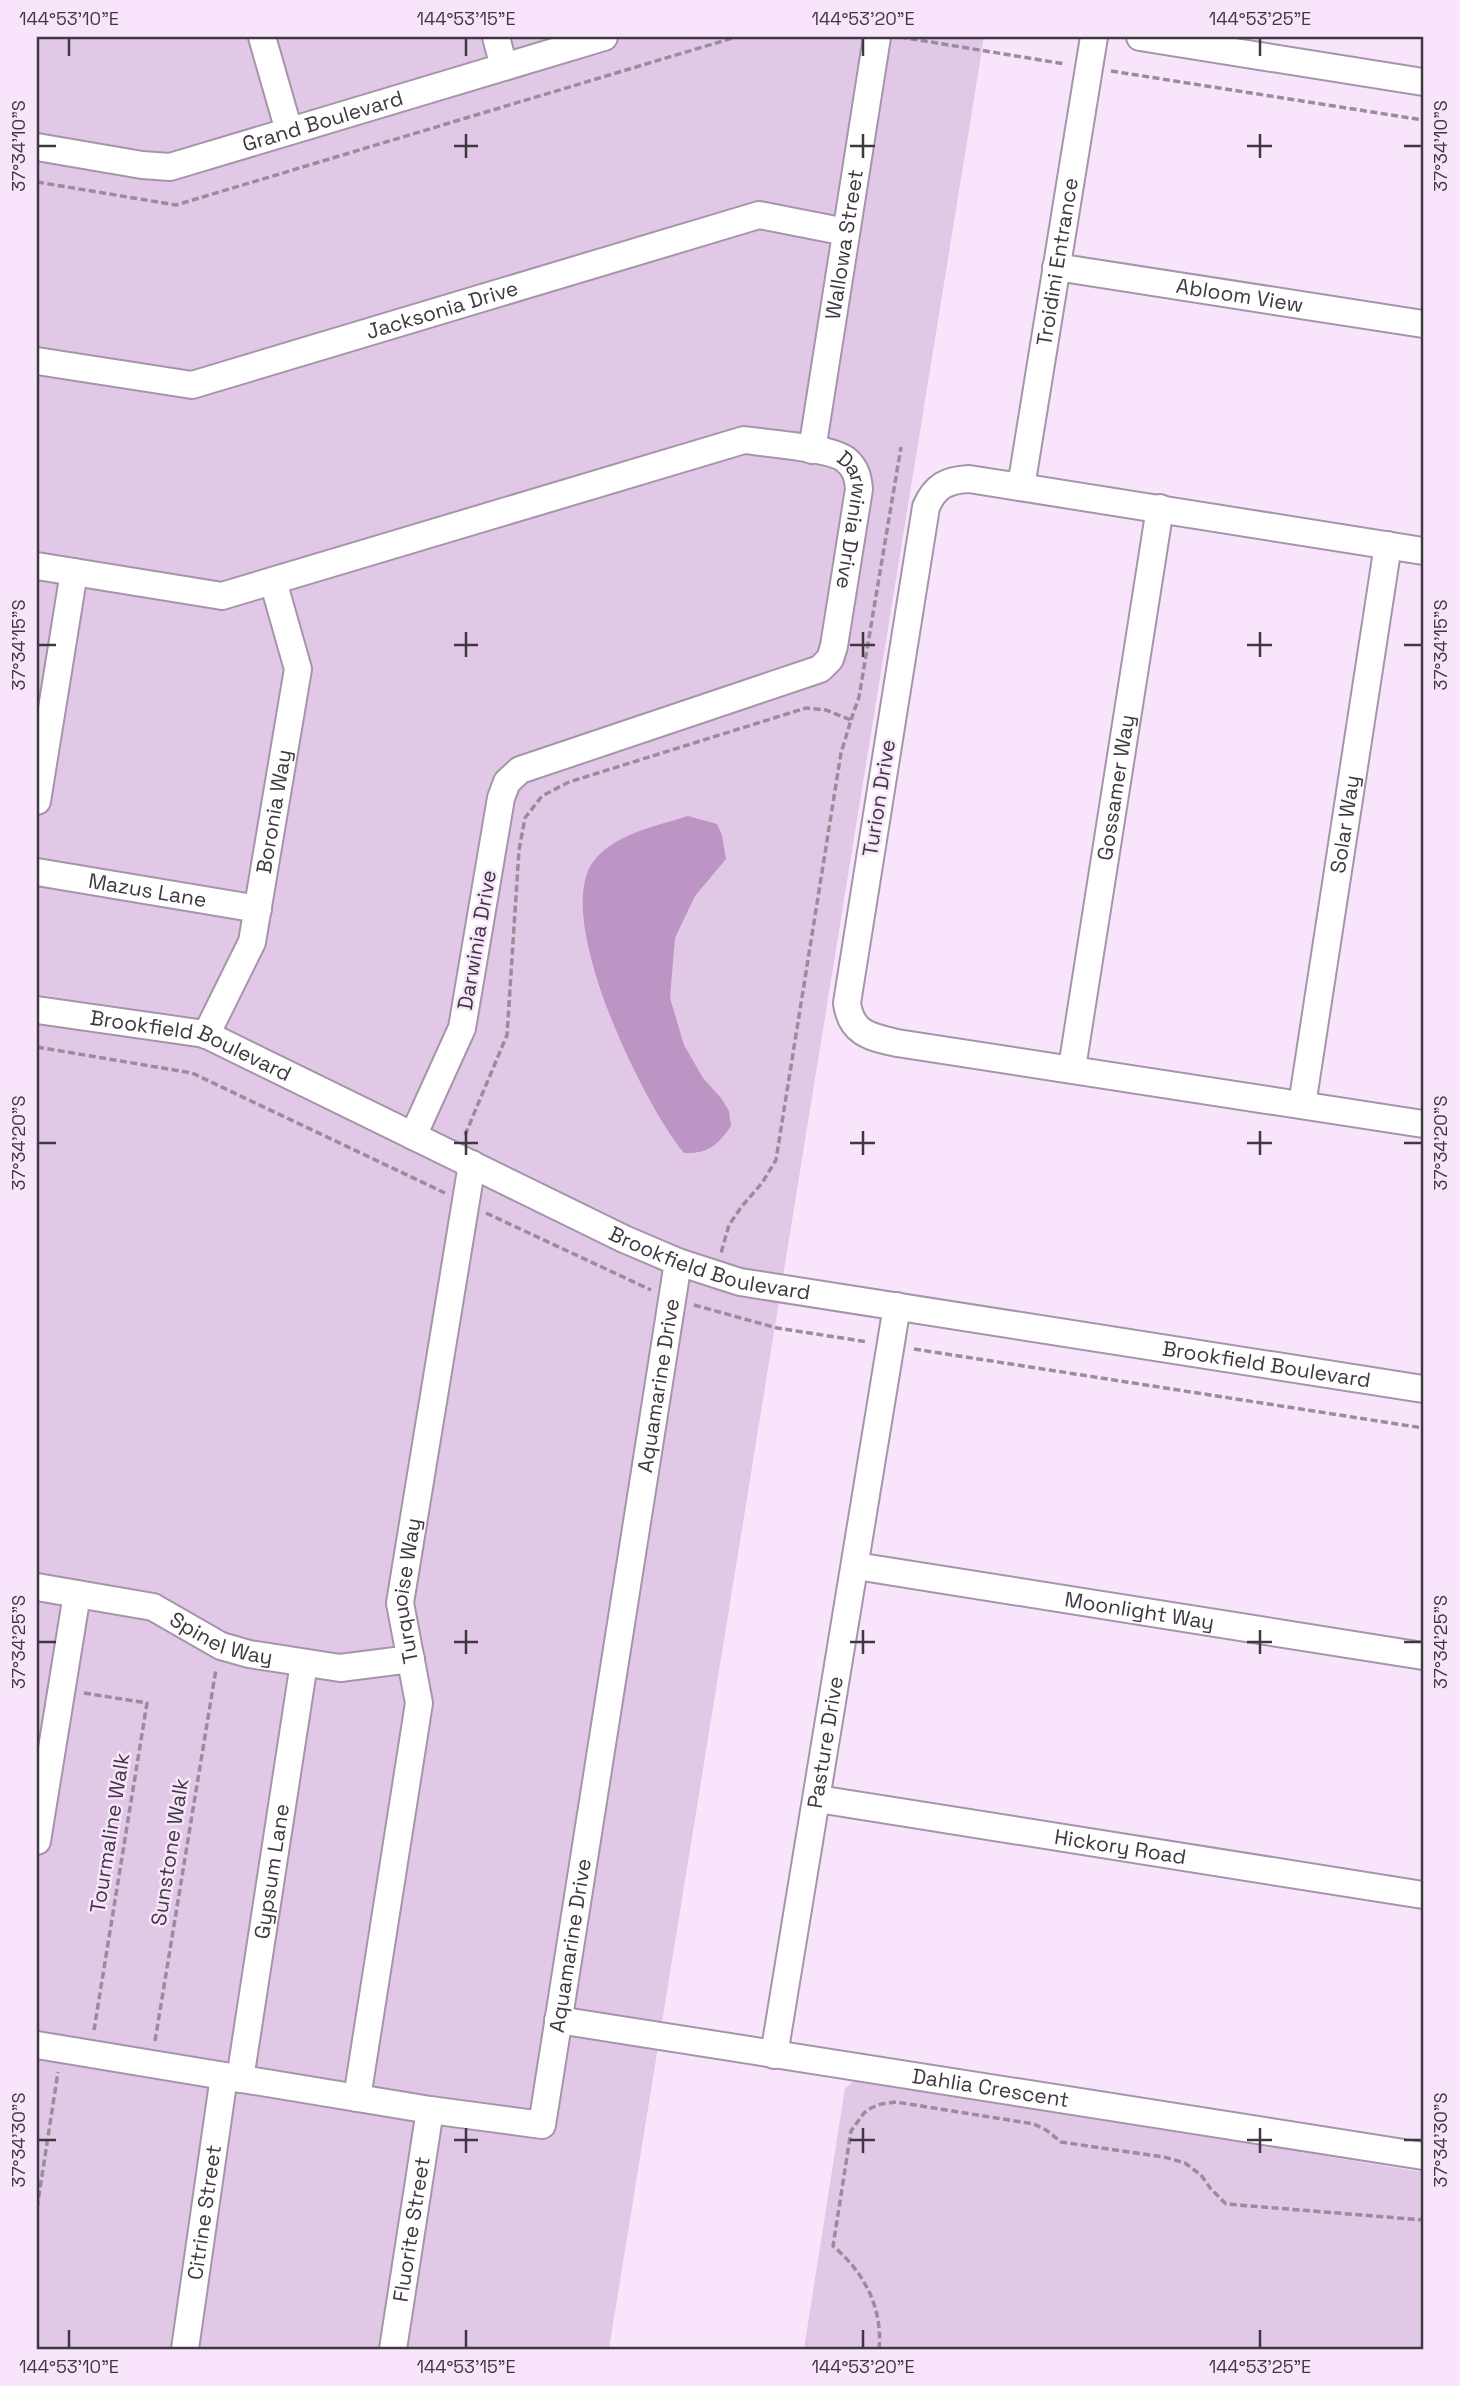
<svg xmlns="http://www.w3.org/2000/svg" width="1460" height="2386" font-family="'Space Grotesk',sans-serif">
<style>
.green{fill:#e2c8e7}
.water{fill:#bc95c5}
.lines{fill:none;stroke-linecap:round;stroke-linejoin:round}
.minor-casing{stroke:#a695aa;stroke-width:30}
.path{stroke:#998c9b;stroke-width:3.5;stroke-dasharray:7 3.5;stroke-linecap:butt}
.minor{stroke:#fff;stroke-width:26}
.ticks{fill:none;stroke:#3f3840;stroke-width:2.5}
.labels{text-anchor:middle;stroke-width:5;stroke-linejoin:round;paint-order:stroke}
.street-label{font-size:21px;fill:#3f3840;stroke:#f8e5fc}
.neatline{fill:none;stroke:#3f3840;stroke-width:2.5}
.ticks-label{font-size:18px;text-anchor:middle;fill:#3f3840}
</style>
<rect width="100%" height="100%" fill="#f8e5fc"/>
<!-- green -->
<path class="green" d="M37,37H984L609,2349H37Z
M856,2080L1423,2172V2349H804L845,2088Z"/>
<!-- water -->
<path class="water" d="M688,816L717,824L722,835L726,859L695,896L675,938L670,998L684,1045L703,1078L721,1098L729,1111L731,1126C718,1145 708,1154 684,1153C644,1105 552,918 593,862C613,834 657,826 688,816Z"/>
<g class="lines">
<!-- minor casing -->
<g class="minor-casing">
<g id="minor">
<path d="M262,37L289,131"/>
<path d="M496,37L504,67"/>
<path d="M1140,37L1423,82"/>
<path id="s1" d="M37,147L142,165L170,167L604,37"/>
<path id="s2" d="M1056,267L1423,324"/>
<path id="s3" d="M37,361L192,385L759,215L846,232"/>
<path id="s4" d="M812,450L877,37"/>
<path id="s5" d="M1021,487L1094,37"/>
<path d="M1423,551L969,479C947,480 935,486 926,507L847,1003C851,1034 871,1037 897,1043L1423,1124"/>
<path id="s6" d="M37,566L222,596L744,440C765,443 833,448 846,460C856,468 858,478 859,489L834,646L830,659L820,669L520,770L507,782L501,798L462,1028L413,1136"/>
<path d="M37,801L74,572"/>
<path id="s7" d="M37,872L258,909"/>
<path id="s8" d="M37,1010L205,1034L624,1239L678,1262L740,1282L1423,1389"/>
<path id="s9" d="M206,1035L252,942L298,669L273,581"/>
<path id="s10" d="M1072,1068L1160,508"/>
<path id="s11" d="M1302,1105L1388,545"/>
<path id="s12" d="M856,1566L1423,1656"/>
<path id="s13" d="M37,1587L153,1607L221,1646L249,1654L340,1668L411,1659"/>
<path id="s14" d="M818,1799L1423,1895"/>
<path d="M37,1841L77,1594"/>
<path id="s15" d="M558,2020L1423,2156"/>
<path id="s16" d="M37,2045L430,2110L542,2125L678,1262"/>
<path id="s17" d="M774,2055L897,1306"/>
<path id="s18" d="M240,2079L304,1663"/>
<path id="s19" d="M357,2098L419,1703L400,1603L472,1164"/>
<path id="s20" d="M185,2349L224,2076"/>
<path id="s21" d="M393,2349L430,2110"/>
</g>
</g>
<!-- path -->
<path class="path" d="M900,37L1065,64
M1111,71L1423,120
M37,182L176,205L736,37
M851,720L859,697L901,447
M37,1047L192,1073L445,1193
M465,1135L507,1035L519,850L525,818L542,796L569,782L806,708L826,710L851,720L841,753L776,1160L762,1183L742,1206L729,1225L721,1253
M486,1213L651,1290
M694,1305L777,1328L868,1342
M914,1349L1423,1428
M84,1693L147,1703L94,2030
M155,2041L216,1669
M37,2208L58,2072
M879,2349C883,2308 864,2272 833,2246L851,2131L864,2113L871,2108L881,2104L896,2102L1034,2124L1046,2130L1061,2142L1164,2157L1185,2163L1201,2175L1211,2189L1226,2204L1423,2220"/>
<!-- minor -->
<use href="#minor" class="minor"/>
</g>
<!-- ticks -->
<path class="ticks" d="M69,38V56M466,38V56M863,38V56M1260,38V56M466,134V158M863,134V158M1260,134V158M38,146H56M454,146H478M850,146H875M1247,146H1272M1404,146H1422M466,632V657M863,632V657M1260,632V657M38,645H56M454,645H478M850,645H875M1247,645H1272M1404,645H1422M466,1131V1155M863,1131V1155M1260,1131V1155M38,1143H56M454,1143H478M850,1143H875M1247,1143H1272M1404,1143H1422M466,1630V1654M863,1630V1654M1260,1630V1654M38,1642H56M454,1642H478M850,1642H875M1247,1642H1272M1404,1642H1422M466,2128V2153M863,2128V2153M1260,2128V2153M38,2140H56M454,2140H478M850,2140H875M1247,2140H1272M1404,2140H1422M69,2330V2348M466,2330V2348M863,2330V2348M1260,2330V2348"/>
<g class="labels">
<!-- street labels -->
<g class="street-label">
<text dy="7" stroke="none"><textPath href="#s1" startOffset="294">Grand Boulevard</textPath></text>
<text dy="7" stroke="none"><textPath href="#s4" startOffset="208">Wallowa Street</textPath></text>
<text dy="7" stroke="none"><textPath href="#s5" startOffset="228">Troidini Entrance</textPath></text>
<text dy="7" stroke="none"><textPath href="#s2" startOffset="186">Abloom View</textPath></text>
<text dy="7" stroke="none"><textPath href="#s3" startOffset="418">Jacksonia Drive</textPath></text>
<text dy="7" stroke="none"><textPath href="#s6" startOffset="900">Darwinia Drive</textPath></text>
<text dy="7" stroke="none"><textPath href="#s10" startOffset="284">Gossamer Way</textPath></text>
<text transform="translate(879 798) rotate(-81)" y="7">Turion Drive</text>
<text dy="7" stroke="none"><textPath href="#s9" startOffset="236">Boronia Way</textPath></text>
<text dy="7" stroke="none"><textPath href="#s11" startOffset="284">Solar Way</textPath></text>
<text dy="7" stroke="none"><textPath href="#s7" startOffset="112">Mazus Lane</textPath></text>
<text transform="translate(477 940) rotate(-80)" y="7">Darwinia Drive</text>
<text dy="7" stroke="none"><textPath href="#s8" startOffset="159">Brookfield Boulevard</textPath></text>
<text dy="7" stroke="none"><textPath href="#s8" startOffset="726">Brookfield Boulevard</textPath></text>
<text dy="7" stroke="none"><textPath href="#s8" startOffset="1293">Brookfield Boulevard</textPath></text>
<text dy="7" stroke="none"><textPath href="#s16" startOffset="1260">Aquamarine Drive</textPath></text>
<text dy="7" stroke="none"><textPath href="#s19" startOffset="514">Turquoise Way</textPath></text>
<text dy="7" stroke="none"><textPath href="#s12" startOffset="287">Moonlight Way</textPath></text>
<text dy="7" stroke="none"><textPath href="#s13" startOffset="194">Spinel Way</textPath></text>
<text dy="7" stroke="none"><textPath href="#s17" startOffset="317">Pasture Drive</textPath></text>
<text transform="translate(110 1833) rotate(-81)" y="7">Tourmaline Walk</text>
<text dy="7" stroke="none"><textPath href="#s14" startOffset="306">Hickory Road</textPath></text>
<text transform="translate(170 1852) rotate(-81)" y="7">Sunstone Walk</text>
<text dy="7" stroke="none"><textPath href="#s18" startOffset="210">Gypsum Lane</textPath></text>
<text dy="7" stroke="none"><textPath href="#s16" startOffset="693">Aquamarine Drive</textPath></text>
<text dy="7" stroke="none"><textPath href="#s15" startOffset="438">Dahlia Crescent</textPath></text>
<text dy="7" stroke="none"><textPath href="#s20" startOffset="138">Citrine Street</textPath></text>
<text dy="7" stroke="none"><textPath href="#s21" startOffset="121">Fluorite Street</textPath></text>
</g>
</g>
<!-- border -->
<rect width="1460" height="2386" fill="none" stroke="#f8e5fc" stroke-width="77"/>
<rect x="38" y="38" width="1384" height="2310" class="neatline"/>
<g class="ticks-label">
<text x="69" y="25">144°53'10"E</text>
<text x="466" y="25">144°53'15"E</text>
<text x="863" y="25">144°53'20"E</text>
<text x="1260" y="25">144°53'25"E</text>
<text transform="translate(19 146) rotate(-90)" y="6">37°34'10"S</text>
<text transform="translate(1441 146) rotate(-90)" y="6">37°34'10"S</text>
<text transform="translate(19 645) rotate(-90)" y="6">37°34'15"S</text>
<text transform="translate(1441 645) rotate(-90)" y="6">37°34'15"S</text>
<text transform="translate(19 1143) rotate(-90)" y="6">37°34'20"S</text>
<text transform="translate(1441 1143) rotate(-90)" y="6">37°34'20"S</text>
<text transform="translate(19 1642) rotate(-90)" y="6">37°34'25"S</text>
<text transform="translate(1441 1642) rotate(-90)" y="6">37°34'25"S</text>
<text transform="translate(19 2140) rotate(-90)" y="6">37°34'30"S</text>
<text transform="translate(1441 2140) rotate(-90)" y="6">37°34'30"S</text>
<text x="69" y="2373">144°53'10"E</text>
<text x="466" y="2373">144°53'15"E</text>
<text x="863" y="2373">144°53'20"E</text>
<text x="1260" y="2373">144°53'25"E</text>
</g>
</svg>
